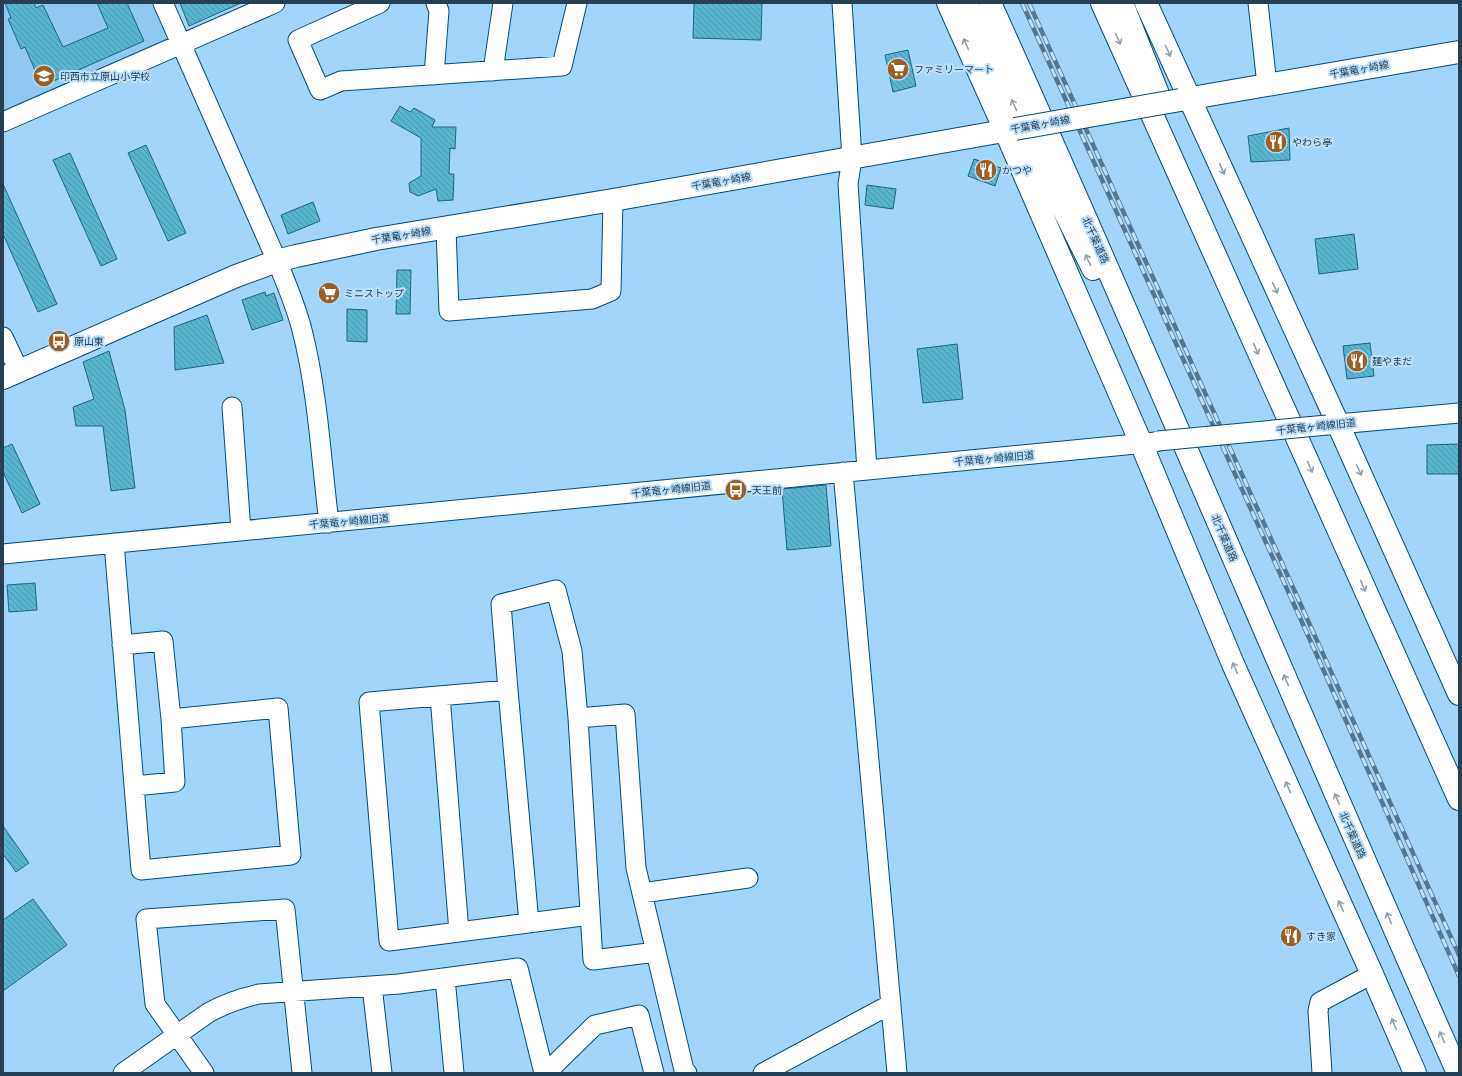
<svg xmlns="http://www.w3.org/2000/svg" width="1462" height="1076" font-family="Rubik,'Noto Sans JP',sans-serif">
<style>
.built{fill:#8fc8f3}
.building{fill:url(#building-back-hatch);stroke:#1f687d}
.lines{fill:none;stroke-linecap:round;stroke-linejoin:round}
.minor-casing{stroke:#004d77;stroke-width:21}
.major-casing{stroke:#004d77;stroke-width:24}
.highway-casing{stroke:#004d77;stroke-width:24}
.minor{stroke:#fff;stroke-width:19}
.major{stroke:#fff;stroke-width:22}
.highway{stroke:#fff;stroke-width:22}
.rail-casing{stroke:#547893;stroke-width:4.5}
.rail{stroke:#bae0fe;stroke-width:3;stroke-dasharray:9;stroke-linecap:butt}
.minor-bridge-casing{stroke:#004d77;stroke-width:21;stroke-linecap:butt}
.major-bridge-casing{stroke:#004d77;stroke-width:24;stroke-linecap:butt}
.minor-bridge{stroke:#fff;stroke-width:19}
.major-bridge{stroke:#fff;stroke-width:22}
.oneway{stroke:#92a0aa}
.labels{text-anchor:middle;stroke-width:4;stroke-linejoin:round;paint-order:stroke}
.poi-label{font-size:10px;fill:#254054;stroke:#bae0fe;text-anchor:start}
.street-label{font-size:10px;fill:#254054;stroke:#bae0fe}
</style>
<defs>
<pattern id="building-back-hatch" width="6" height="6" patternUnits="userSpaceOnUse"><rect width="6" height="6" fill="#5ab5d2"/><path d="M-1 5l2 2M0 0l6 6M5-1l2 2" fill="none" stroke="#4a95ad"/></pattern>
</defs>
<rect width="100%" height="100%" fill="#a1d5fc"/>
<!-- built -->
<path class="built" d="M3,3H151L167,40L3,111Z"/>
<!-- building -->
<path class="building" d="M5,3H34L36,8L43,5L63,47L108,28L97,3H127L144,41L42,86L25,47L21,49L8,19L11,18Z
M180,3H241L189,26Z
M694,3H762L761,40L693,38Z
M908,50L916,86L893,92L885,55Z
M400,106L410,112L414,108L435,120L432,127H456L455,149L450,148L449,174H454L453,200L438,201L436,189L418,196L410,192L409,183L421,176V138L391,121Z
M1289,128L1290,160L1251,162L1248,136Z
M146,145L186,233L168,241L128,153Z
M70,153L117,259L101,266L53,160Z
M974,159L1001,168L995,186L968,176Z
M3,184L57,304L38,312L3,234Z
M867,185L896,189L893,209L865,205Z
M313,202L320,221L288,234L281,215Z
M1354,234L1358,269L1319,274L1315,239Z
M397,270H411L410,314H396Z
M265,292L266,296L274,293L283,320L252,330L242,300Z
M347,309L367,310V342L347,341Z
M207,315L224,363L175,370L174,327Z
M1370,343L1374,376L1347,379L1343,346Z
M957,344L963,399L923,403L917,349Z
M109,351L125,410L135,488L111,491L103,426H76L73,407L94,399L83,362Z
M12,444L40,504L22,513L3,472V448Z
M1459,444V474H1427V445Z
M826,485L831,546L787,550L782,489Z
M35,583L37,610L9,612L7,585Z
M3,826L29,863L16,872L3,854Z
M33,899L67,945L3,991V920Z"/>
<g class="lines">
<!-- minor casing -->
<g class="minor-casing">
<path id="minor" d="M163,3L277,261C286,283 296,306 302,330C318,393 321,459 329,523
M380,3L298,40L320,90L341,81L562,66L577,3
M842,3L852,158L848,184L867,470
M1258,3L1267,85
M493,71L503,3
M434,75L439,11L436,3
M3,122L275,3
M446,228L449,311L592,299L611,291L613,200
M3,337L19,371
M232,407L241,531
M1327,425L1459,413
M843,472L897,1073
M114,543L141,870L291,855L278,708L171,719L175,782L134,786
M3,554L1156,442
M122,645L163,641L171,719
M508,690L501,604L556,590L572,651L578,718
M440,696L459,932
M642,893L748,878
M529,923L508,690L369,702L389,941L590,915
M656,952L593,960L578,718L625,714L636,868L684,1070L687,1073
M445,978L454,1073
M372,986L382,1073
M123,1073L208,1013C224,1004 241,998 259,994L399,984L518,968L544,1073
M204,1073L155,1004L146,919L285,909L302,1073
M546,1073L595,1025L639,1015L654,1073
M763,1073L891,1004
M1322,1073L1318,1011L1320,1002L1372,974"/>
</g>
<!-- major casing -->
<g class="major-casing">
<path id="major" d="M1180,100L1459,52
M3,378L236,276L277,261L296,256L376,239L613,200L1015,129"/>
</g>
<!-- highway casing -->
<g class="highway-casing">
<path id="highway" d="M948,3L1005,130L1141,443L1233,664L1372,974L1415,1073
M966,3L1054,190L1093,269
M990,3C1150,358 1300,717 1458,1073
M1102,3L1459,799
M1122,3L1160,99
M1146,3L1338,424L1459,694"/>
</g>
<!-- minor -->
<use href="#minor" class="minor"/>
<!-- major -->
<use href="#major" class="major"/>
<!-- highway -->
<use href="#highway" class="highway"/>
<!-- rail casing -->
<g class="rail-casing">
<path id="rail" d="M1022,3L1315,651L1459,976
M1029,3L1459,955"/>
</g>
<!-- rail -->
<use href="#rail" class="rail"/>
<!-- minor-bridge casing -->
<g class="minor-bridge-casing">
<path id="minor-bridge" d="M1158,441L1327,425"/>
</g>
<!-- major-bridge casing -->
<g class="major-bridge-casing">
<path id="major-bridge" d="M1015,129L1180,100"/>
</g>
<!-- minor-bridge -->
<use href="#minor-bridge" class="minor-bridge"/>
<!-- major-bridge -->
<use href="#major-bridge" class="major-bridge"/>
</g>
<!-- one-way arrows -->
<defs><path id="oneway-shaft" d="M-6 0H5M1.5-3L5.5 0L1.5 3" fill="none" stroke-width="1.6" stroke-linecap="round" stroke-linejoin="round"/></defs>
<g class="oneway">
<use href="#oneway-shaft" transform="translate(1118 39) rotate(66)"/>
<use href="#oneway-shaft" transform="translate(966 44) rotate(-114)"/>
<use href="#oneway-shaft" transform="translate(1168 51) rotate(65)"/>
<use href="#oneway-shaft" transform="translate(1014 105) rotate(-115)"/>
<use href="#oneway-shaft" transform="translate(1222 169) rotate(66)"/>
<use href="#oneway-shaft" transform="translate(1088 260) rotate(-116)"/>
<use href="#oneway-shaft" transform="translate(1275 288) rotate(65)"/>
<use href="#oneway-shaft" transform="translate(1256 349) rotate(66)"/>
<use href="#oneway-shaft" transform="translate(1310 467) rotate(66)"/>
<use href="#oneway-shaft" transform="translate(1359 470) rotate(66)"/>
<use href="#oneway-shaft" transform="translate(1363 586) rotate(66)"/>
<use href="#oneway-shaft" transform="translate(1235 668) rotate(-114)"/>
<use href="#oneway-shaft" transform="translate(1286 680) rotate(-113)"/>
<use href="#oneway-shaft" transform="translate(1288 787) rotate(-114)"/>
<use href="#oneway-shaft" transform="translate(1337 799) rotate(-113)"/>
<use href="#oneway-shaft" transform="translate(1341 906) rotate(-114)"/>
<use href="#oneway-shaft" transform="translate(1389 918) rotate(-114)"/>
<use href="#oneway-shaft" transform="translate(1394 1024) rotate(-113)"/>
<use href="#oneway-shaft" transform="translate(1442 1037) rotate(-114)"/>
</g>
<!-- icons -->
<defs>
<g id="supermarket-disc" transform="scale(1.15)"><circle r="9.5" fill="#9c5f23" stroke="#bae0fe"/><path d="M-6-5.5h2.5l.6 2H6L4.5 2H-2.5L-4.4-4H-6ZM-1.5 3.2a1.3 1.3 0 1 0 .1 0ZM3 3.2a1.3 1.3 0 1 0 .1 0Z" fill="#fff"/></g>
<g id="school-disc" transform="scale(1.15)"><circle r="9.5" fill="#9c5f23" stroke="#bae0fe"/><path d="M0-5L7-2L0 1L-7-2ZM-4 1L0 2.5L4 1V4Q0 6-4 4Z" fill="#fff"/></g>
<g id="restaurant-disc" transform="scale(1.15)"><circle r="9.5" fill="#9c5f23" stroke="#bae0fe"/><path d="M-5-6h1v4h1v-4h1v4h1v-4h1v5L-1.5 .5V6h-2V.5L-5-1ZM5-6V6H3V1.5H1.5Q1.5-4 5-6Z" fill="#fff"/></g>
<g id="bus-disc" transform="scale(1.15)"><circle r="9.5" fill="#9c5f23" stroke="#bae0fe"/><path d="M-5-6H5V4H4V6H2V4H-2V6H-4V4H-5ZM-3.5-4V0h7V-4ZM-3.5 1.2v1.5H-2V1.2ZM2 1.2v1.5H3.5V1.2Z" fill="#fff"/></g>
</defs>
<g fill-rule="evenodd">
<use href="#supermarket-disc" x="898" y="69"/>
<use href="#school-disc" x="44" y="76"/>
<use href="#restaurant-disc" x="1276" y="142"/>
<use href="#restaurant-disc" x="986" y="170"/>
<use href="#supermarket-disc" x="329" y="293"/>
<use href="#bus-disc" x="59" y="341"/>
<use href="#restaurant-disc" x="1357" y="361"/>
<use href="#bus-disc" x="736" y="490"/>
<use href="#restaurant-disc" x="1291" y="936"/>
</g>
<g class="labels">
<!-- poi labels -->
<g class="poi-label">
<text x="914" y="73">ファミリーマート</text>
<text x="60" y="80">印西市立原山小学校</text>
<text x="1292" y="146">やわら亭</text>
<text x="1002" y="174">かつや</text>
<text x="344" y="297">ミニストップ</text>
<text x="74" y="345">原山東</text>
<text x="1372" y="365">麺やまだ</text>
<text x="752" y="494">天王前</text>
<text x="1306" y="940">すき家</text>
</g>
<!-- street labels -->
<g class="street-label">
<text transform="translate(1359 69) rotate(-10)" y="4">千葉竜ヶ崎線</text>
<text transform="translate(1040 124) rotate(-10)" y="4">千葉竜ヶ崎線</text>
<text transform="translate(721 181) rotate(-10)" y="4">千葉竜ヶ崎線</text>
<text transform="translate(401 235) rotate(-9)" y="4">千葉竜ヶ崎線</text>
<text transform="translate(1096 240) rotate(66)" y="4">北千葉道路</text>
<text transform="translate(1316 426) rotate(-6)" y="4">千葉竜ヶ崎線旧道</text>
<text transform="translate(994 458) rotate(-5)" y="4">千葉竜ヶ崎線旧道</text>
<text transform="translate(671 489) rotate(-6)" y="4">千葉竜ヶ崎線旧道</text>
<text transform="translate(349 521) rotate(-5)" y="4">千葉竜ヶ崎線旧道</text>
<text transform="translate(1225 538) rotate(67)" y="4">北千葉道路</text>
<text transform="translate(1353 835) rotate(66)" y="4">北千葉道路</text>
</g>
</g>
<!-- border -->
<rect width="1462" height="1076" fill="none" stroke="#254054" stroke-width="8"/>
</svg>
